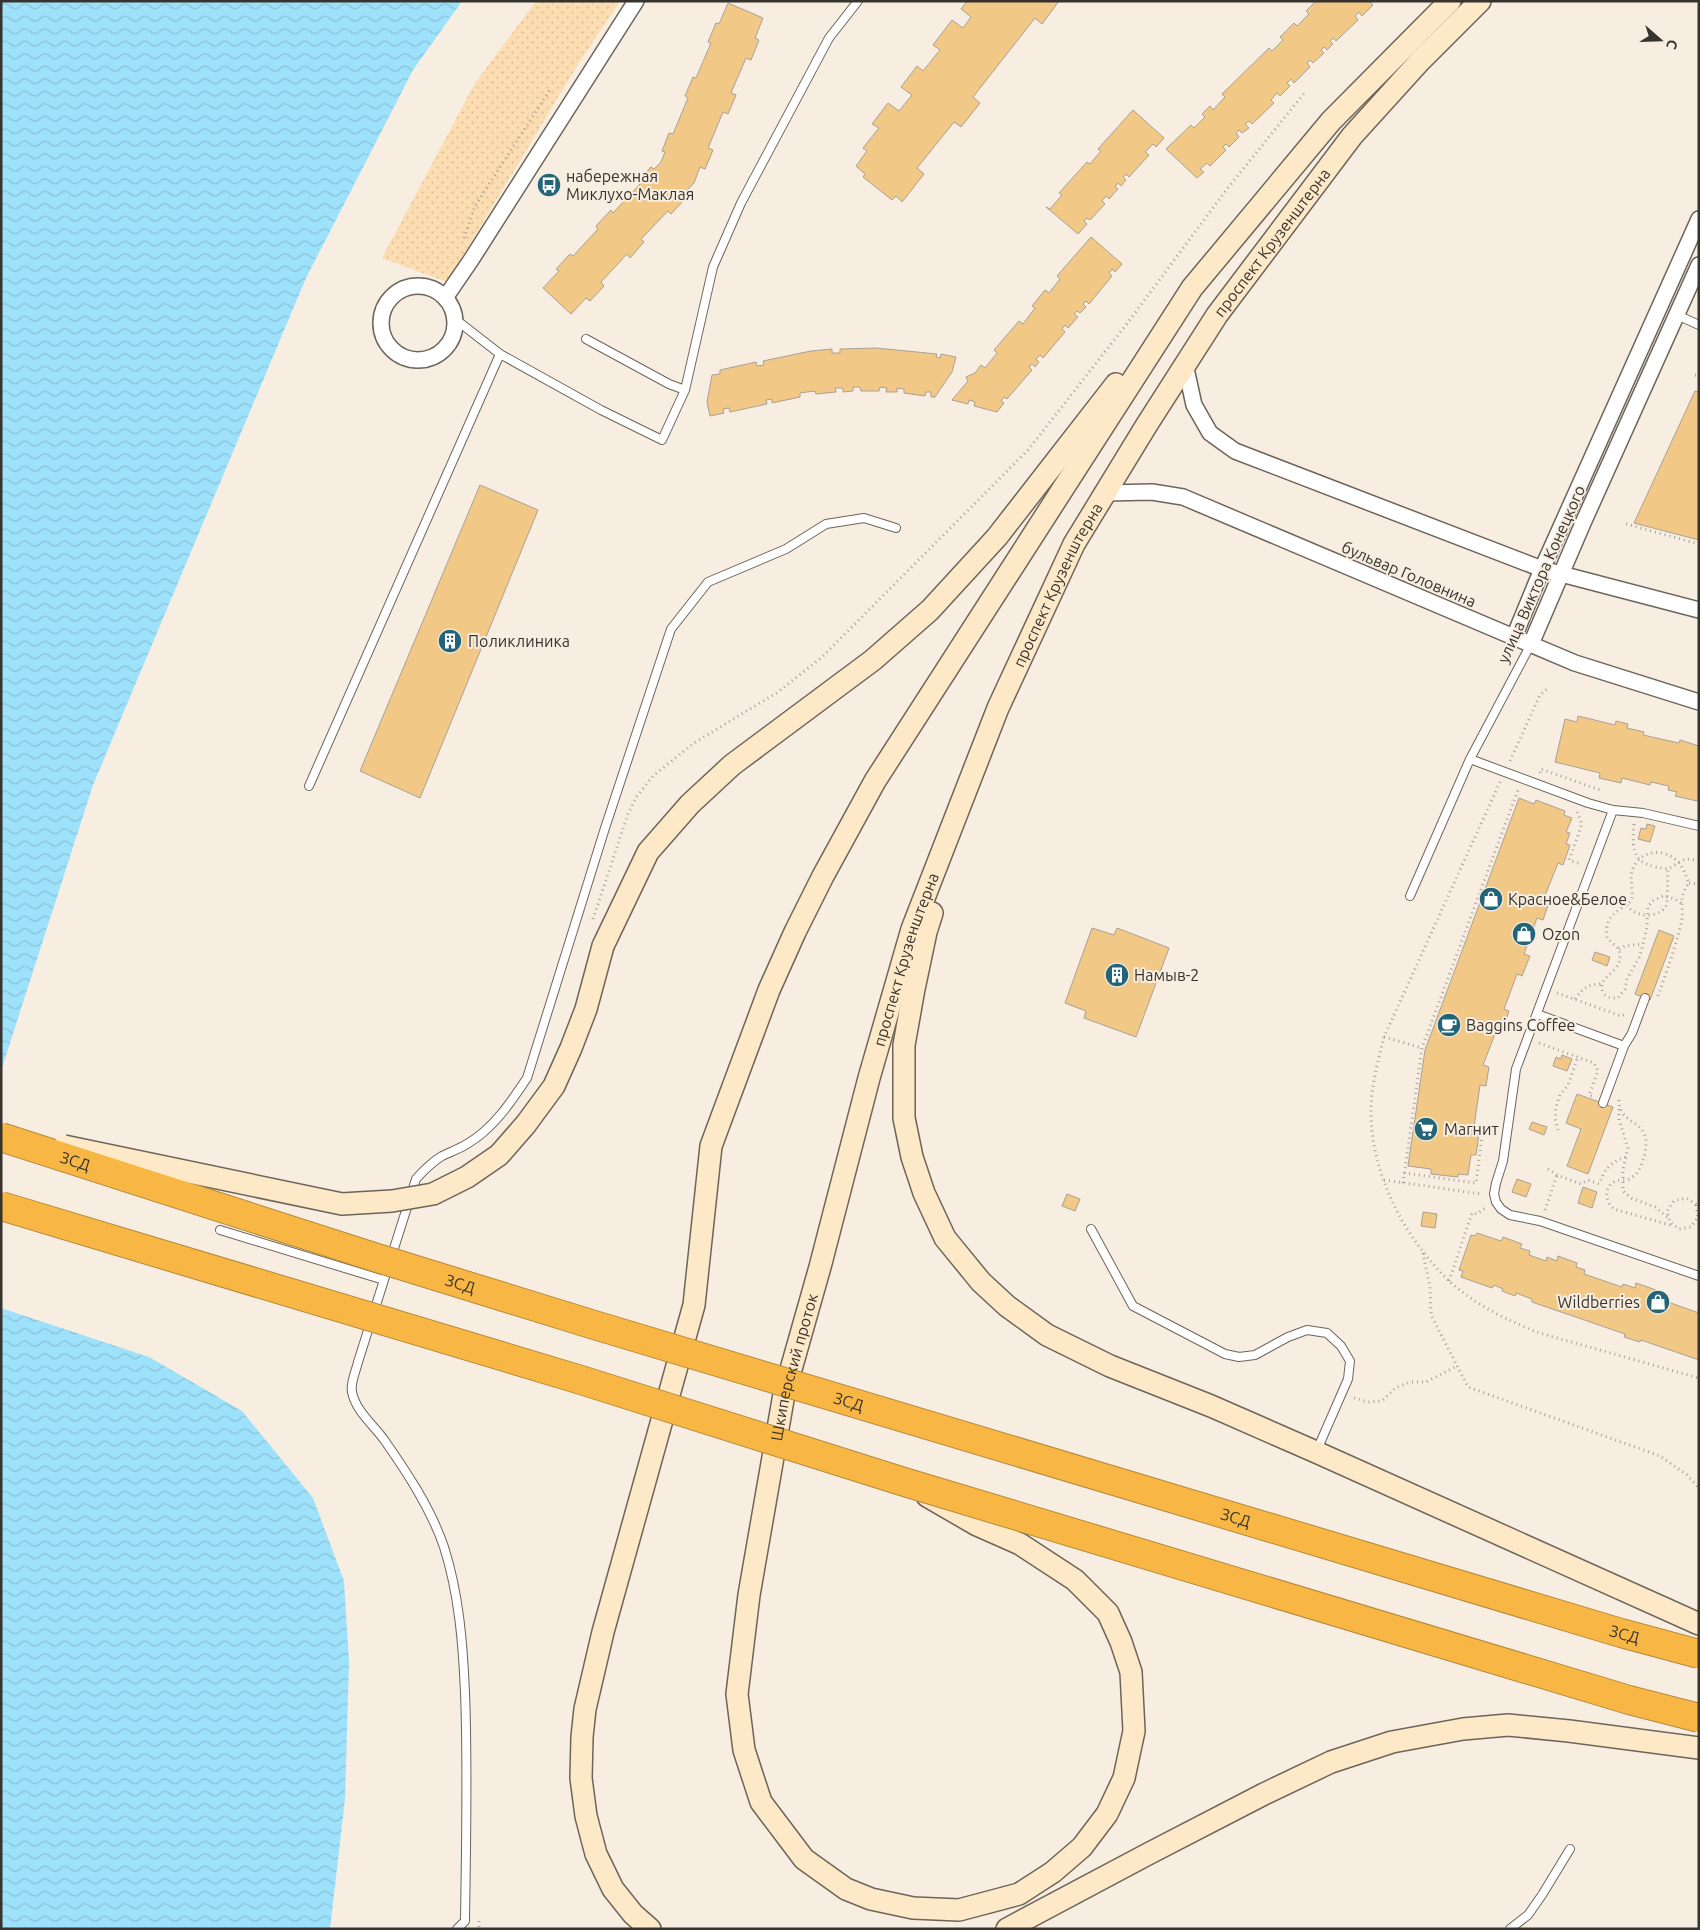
<svg xmlns="http://www.w3.org/2000/svg" width="1700" height="1930" font-family="Ubuntu,sans-serif">
<style>
.park{fill:url(#park-dots)}
.water{fill:url(#water-waves)}
.building{fill:#f2c887;stroke:#a9a195}
.lines{fill:none;stroke-linecap:round;stroke-linejoin:round}
.lane-casing{stroke:#6d655a;stroke-width:10}
.street-casing{stroke:#6d655a;stroke-width:18}
.secondary-casing{stroke:#6d655a;stroke-width:24}
.path{stroke:#a9a299;stroke-width:3;stroke-dasharray:1 4;stroke-linecap:butt}
.lane{stroke:#fff;stroke-width:8}
.street{stroke:#fff;stroke-width:15}
.secondary{stroke:#fde9c7;stroke-width:21}
.secondary-bridge-casing{stroke:#6d655a;stroke-width:24;stroke-linecap:butt}
.highway-bridge-casing{stroke:#b4893d;stroke-width:30;stroke-linecap:butt}
.secondary-bridge{stroke:#fde9c7;stroke-width:21}
.highway-bridge{stroke:#f8b744;stroke-width:28}
.labels{text-anchor:middle;stroke-width:4;stroke-linejoin:round;paint-order:stroke}
.poi-label{font-size:16px;fill:#37342f;stroke:#f7eee1;text-anchor:start}
.street-label{font-size:16px;fill:#37342f;stroke:#f7eee1}
</style>
<defs>
<pattern id="park-dots" width="8" height="8" patternUnits="userSpaceOnUse" patternTransform="scale(1.25)"><rect width="8" height="8" fill="#fbddb1"/><path d="M2 2h.1M6 6h.1" fill="none" stroke="#d8be99" stroke-width="1.8" stroke-linecap="round"/></pattern>
<pattern id="water-waves" width="16" height="10" patternUnits="userSpaceOnUse" patternTransform="scale(1.25)"><rect width="16" height="10" fill="#9ee1fb"/><path d="M0 5q4-4 8 0t8 0" fill="none" stroke="#89c2d7"/></pattern>
</defs>
<rect width="100%" height="100%" fill="#f7eee1"/>
<!-- park -->
<path class="park" d="M536,1H620L580,61L447,282L382,258L475,83Z"/>
<!-- water -->
<path class="water" d="M1,1H462L413,70L306,278L93,785L1,1071Z
M1,1308L149,1357L242,1411L313,1498L344,1581L349,1662L345,1799L330,1929H1Z"/>
<!-- building -->
<path class="building" d="M967,1H1059L1042,24L1035,18L973,97L980,103L961,127L954,122L917,168L924,174L902,202L896,196L892,200L863,177L865,174L856,166L867,151L863,148L879,128L872,124L888,103L899,111L912,95L901,87L917,66L923,71L940,50L933,45L952,20L963,28L971,17L961,9Z
M1316,1H1369L1373,5L1362,16L1359,12L1355,16L1358,20L1336,41L1333,38L1330,41L1333,44L1327,50L1324,47L1321,50L1324,53L1313,63L1310,60L1307,63L1310,67L1294,83L1291,79L1287,83L1290,86L1280,96L1277,93L1271,100L1274,103L1252,124L1249,121L1245,124L1249,128L1242,133L1239,130L1236,133L1239,137L1229,147L1226,144L1223,147L1226,150L1210,166L1207,163L1200,169L1204,172L1197,178L1166,149L1191,125L1194,128L1205,117L1202,114L1210,106L1213,110L1225,97L1222,94L1269,48L1272,51L1283,40L1280,37L1294,23L1297,26L1309,14L1306,11Z
M728,3L763,18L755,38L759,40L751,60L746,58L731,93L736,95L728,114L723,112L708,148L713,150L705,169L700,167L694,183L682,195L685,199L671,214L668,211L641,239L644,242L630,258L627,254L601,282L604,286L590,301L586,298L571,314L543,288L559,271L556,269L570,254L573,256L598,229L596,226L611,210L613,213L640,184L637,182L651,167L654,169L661,162L665,152L662,151L669,133L673,134L688,98L685,96L693,77L696,78L711,43L708,42L716,23L719,24Z
M1133,110L1164,138L1156,147L1153,144L1145,152L1149,155L1129,177L1126,174L1123,177L1126,180L1121,186L1118,183L1115,187L1118,189L1109,199L1106,196L1102,201L1105,204L1090,220L1087,218L1084,221L1087,224L1078,234L1046,207L1050,209L1062,195L1059,193L1087,162L1090,164L1101,151L1098,149Z
M1091,237L1122,264L1115,272L1112,269L1109,273L1112,276L1089,304L1086,301L1083,304L1086,307L1080,313L1077,311L1074,314L1078,317L1068,328L1065,325L1062,329L1065,332L1043,358L1040,355L1036,359L1039,362L1035,367L1032,364L1029,367L1032,370L1007,399L1004,397L1001,401L1004,403L997,412L974,406L975,402L969,400L968,404L952,400L968,381L966,377L975,373L981,365L985,368L997,353L994,350L1019,321L1023,324L1035,308L1032,306L1045,290L1049,293L1060,279L1057,276Z
M876,348L937,354L936,357L940,358L941,354L956,357L952,372L935,397H931V392H926L925,396L904,393V389L897,388V392H886L887,388L880,387L879,391H861L860,387H853V391L843,392V388H835L836,392L816,394L815,391L800,393V397L772,403V399L766,400L767,404L730,412L729,408L723,409L724,413L710,416L707,402L712,375L720,374V370L756,362L757,366L764,365L763,361L811,351L832,349V353H840V349Z
M1695,391L1699,392V540L1634,523Z
M480,485L538,510L420,798L360,771Z
M1578,716L1615,725L1616,721L1628,724L1627,728L1644,732L1643,735L1679,743L1680,740L1699,746V797L1697,801L1675,796L1677,792L1668,790L1669,786L1651,782L1650,785L1622,778L1621,783L1599,778L1600,773L1555,762L1565,719L1577,722Z
M1519,798L1534,804L1536,800L1565,811L1564,815L1572,818L1566,832L1570,833L1566,844L1570,845L1563,865L1558,863L1544,898L1550,900L1543,920L1537,918L1524,954L1530,956L1522,976L1517,974L1504,1009L1509,1011L1502,1031L1497,1029L1483,1065L1489,1067L1486,1086L1480,1085L1473,1134H1479L1476,1155H1471L1468,1175L1458,1174V1177L1431,1174V1169L1408,1166L1425,1050Z
M1647,824L1655,826L1650,842L1638,839L1641,828L1646,829Z
M1092,928L1114,935L1117,928L1169,948L1136,1037L1084,1018L1086,1011L1065,1003Z
M1659,930L1674,936L1650,1000L1635,994Z
M1595,952L1610,957L1607,966L1592,960Z
M1562,1055L1572,1059L1567,1071L1553,1066L1556,1057L1561,1059Z
M1577,1094L1613,1107L1588,1174L1567,1166L1581,1129L1566,1123Z
M1532,1122L1547,1127L1544,1135L1529,1129Z
M1517,1179L1531,1184L1526,1197L1512,1192Z
M1583,1187L1597,1192L1592,1208L1578,1203Z
M1067,1194L1080,1199L1075,1211L1062,1206Z
M1423,1212L1437,1214L1435,1228L1421,1226Z
M1477,1233L1501,1241L1503,1237L1522,1244L1520,1248L1530,1251L1529,1255L1546,1261L1547,1257L1557,1261L1558,1256L1577,1263L1576,1267L1585,1270L1584,1274L1622,1287L1623,1284L1635,1288L1636,1283L1656,1290L1654,1295L1666,1299L1665,1301L1699,1313V1360L1641,1340L1640,1342L1624,1337L1625,1334L1532,1302V1299L1516,1293L1515,1296L1502,1291L1503,1289L1494,1285L1492,1288L1461,1277L1463,1271L1459,1270L1471,1235L1475,1236Z"/>
<g class="lines">
<!-- lane casing -->
<g class="lane-casing">
<path id="lane" d="M1677,315L1699,325
M455,319L500,354L601,410L662,440L685,390L713,267L741,203L829,38L858,1
M586,339L669,384L685,390
M1470,759L1588,803L1613,810L1643,813L1699,826
M309,786L500,354
M1613,810L1516,1069L1503,1161L1496,1183L1494,1194L1496,1202L1501,1209L1510,1215L1540,1221L1699,1276
M1410,896L1470,759L1531,644
M1537,1014L1624,1046
M1603,1103L1624,1046L1632,1033L1645,998
M1091,1229L1133,1306L1225,1354L1239,1357L1255,1355L1288,1337L1307,1330L1327,1333L1341,1346L1350,1361L1348,1379L1317,1450
M220,1230L384,1280
M457,1929L465,1921C466,1845 468,1769 465,1693C463,1644 459,1594 444,1547C431,1509 408,1474 385,1441C374,1425 356,1412 352,1392C350,1383 356,1371 358,1362L416,1179C424,1170 432,1162 442,1156C450,1152 459,1149 467,1144C493,1129 511,1102 527,1078L605,828L671,629L708,582L786,549L826,524L864,518L896,528
M1510,1929L1528,1915L1542,1895L1570,1849"/>
</g>
<!-- street casing -->
<g class="street-casing">
<path id="street" d="M381 323a37 37 0 1 1 74 0a37 37 0 1 1-74 0Z
M445,298L471,260L636,1
M1185,364L1194,405L1210,433L1235,451L1542,569L1699,610
M1105,493L1152,492L1183,497L1575,663L1699,702
M1514,637L1542,569L1699,219
M1531,644L1583,523L1699,265"/>
</g>
<!-- secondary casing -->
<g class="secondary-casing">
<g id="secondary">
<path d="M932,913L926,932L914,989L904,1045V1118L912,1157L924,1193L945,1238L981,1282L1007,1306L1047,1335L1110,1366L1211,1406L1316,1452L1699,1624"/>
<path d="M603,946L648,852L690,804L732,765L873,660L930,610L997,537L1116,384"/>
<path id="s1" d="M927,1496L977,1525L1020,1544L1075,1580L1108,1613L1121,1642L1131,1672L1134,1731L1124,1778L1107,1814L1082,1847L1053,1872L1019,1894L959,1910L913,1908L871,1899L846,1889L804,1859L761,1802L744,1750L737,1694L749,1595L784,1394L820,1267L869,1078L912,929L998,708L1074,544L1146,426L1217,315L1352,136L1420,61L1480,1"/>
<path d="M650,1929L633,1914L613,1889L596,1854L586,1816L581,1778L582,1737L585,1709L603,1632L694,1305L711,1146L769,990L795,932L823,876L875,781L1192,288L1331,121L1450,1"/>
<path d="M1007,1929L1148,1854L1264,1794L1331,1762L1392,1742L1463,1729L1508,1725L1569,1731L1699,1748"/>
</g>
</g>
<!-- path -->
<path class="path" d="M464,238L475,206L551,88
M1695,375L1699,376
M1626,524L1699,544
M1510,761L1540,695L1549,687
M1540,773L1541,769L1600,790L1601,793
M1500,782L1384,1037C1378,1061 1371,1087 1371,1112C1371,1174 1404,1237 1448,1280C1467,1298 1493,1313 1518,1324C1538,1334 1561,1339 1582,1345C1621,1356 1660,1367 1699,1378
M1577,812L1582,824L1569,860L1581,864
M1634,824C1631,856 1635,865 1668,869L1685,859L1699,860
M1689,883L1699,884
M1681,903L1675,899L1663,896L1652,901L1648,907L1647,927L1640,956L1627,979L1625,989L1618,998C1612,998 1606,998 1603,992C1597,980 1613,974 1618,965C1621,960 1620,955 1619,949L1607,938C1604,915 1616,914 1631,901C1635,891 1628,879 1633,868C1642,849 1665,848 1678,862C1684,868 1686,876 1689,883
M1627,905C1634,918 1661,919 1667,904L1668,869
M593,919L628,814L637,796L653,776L694,743L778,692L822,657L1028,450L1126,325L1227,189L1306,91
M1619,949L1625,946L1643,944
M1557,993L1621,1016L1626,1014
M1658,996C1666,973 1675,949 1681,924C1685,908 1677,898 1689,883
M1575,999C1583,988 1588,984 1602,984
M1384,1037L1422,1048
M1539,1043L1594,1063L1598,1071L1589,1095L1594,1097
M1619,1100C1619,1131 1660,1114 1641,1166C1639,1171 1636,1175 1631,1178C1627,1181 1621,1179 1616,1181C1603,1186 1605,1202 1614,1209L1673,1226
M1619,1109V1120L1628,1148L1623,1169V1191L1631,1198L1655,1207L1667,1217
M1558,1130L1555,1118L1556,1107L1560,1095L1568,1085L1578,1057
M1548,1169L1557,1175L1581,1184L1588,1180L1599,1184C1606,1167 1608,1164 1626,1157
M1404,1173L1476,1183L1483,1128L1495,1130
M1384,1180L1481,1194
M1403,1183L1422,1048L1518,790
M1696,1205L1698,1217L1691,1227L1679,1229L1670,1222L1667,1211L1674,1201L1686,1198L1699,1206
M1545,1210L1557,1175
M1423,1253L1430,1287L1431,1315L1468,1387L1660,1456L1687,1475L1699,1488
M1449,1281L1472,1213L1477,1214L1486,1207
M1354,1398L1368,1402L1382,1401L1395,1388L1411,1382H1426L1457,1366
M479,1921V1929"/>
<!-- lane -->
<use href="#lane" class="lane"/>
<!-- street -->
<use href="#street" class="street"/>
<!-- secondary -->
<use href="#secondary" class="secondary"/>
<!-- secondary-bridge casing -->
<g class="secondary-bridge-casing">
<path id="secondary-bridge" d="M64,1146L342,1204L392,1201L433,1194L467,1177L499,1155L526,1124L554,1086L571,1048L586,1009L603,946"/>
</g>
<!-- highway-bridge casing -->
<g class="highway-bridge-casing">
<g id="highway-bridge">
<path id="s2" d="M1,1137L374,1257L591,1324L1621,1633L1699,1654"/>
<path d="M1,1206L581,1380L901,1481L1629,1700L1699,1718"/>
</g>
</g>
<!-- secondary-bridge -->
<use href="#secondary-bridge" class="secondary-bridge"/>
<!-- highway-bridge -->
<use href="#highway-bridge" class="highway-bridge"/>
</g>
<!-- icons -->
<defs>
<g id="bus-disc" transform="scale(1.25)"><circle r="9.5" fill="#246479" stroke="#f7eee1"/><path d="M-5-6H5V4H4V6H2V4H-2V6H-4V4H-5ZM-3.5-4V0h7V-4ZM-3.5 1.2v1.5H-2V1.2ZM2 1.2v1.5H3.5V1.2Z" fill="#fff"/></g>
<g id="building-disc" transform="scale(1.25)"><circle r="9.5" fill="#246479" stroke="#f7eee1"/><path d="M-4-6H4V6H1V3H-1V6H-4ZM-2.5-4.3h1.7v1.8h-1.7ZM.8-4.3h1.7v1.8H.8ZM-2.5-1h1.7V.8h-1.7ZM.8-1h1.7V.8H.8Z" fill="#fff"/></g>
<g id="shop-disc" transform="scale(1.25)"><circle r="9.5" fill="#246479" stroke="#f7eee1"/><path d="M-5-2.5h2.3a2.7 3.5 0 0 1 5.4 0H5L5.5 6h-11ZM-1.5-2.5h3a1.5 2.3 0 0 0-3 0Z" fill="#fff"/></g>
<g id="cafe-disc" transform="scale(1.25)"><circle r="9.5" fill="#246479" stroke="#f7eee1"/><path d="M-5.5-4.5H6V0H3Q3 3.5 0 3.5H-2.5Q-5.5 3.5-5.5 0ZM3-3.2v2h1.7v-2ZM-6 4.5H4V6H-6Z" fill="#fff"/></g>
<g id="supermarket-disc" transform="scale(1.25)"><circle r="9.5" fill="#246479" stroke="#f7eee1"/><path d="M-6-5.5h2.5l.6 2H6L4.5 2H-2.5L-4.4-4H-6ZM-1.5 3.2a1.3 1.3 0 1 0 .1 0ZM3 3.2a1.3 1.3 0 1 0 .1 0Z" fill="#fff"/></g>
</defs>
<g fill-rule="evenodd">
<use href="#bus-disc" x="549" y="185"/>
<use href="#building-disc" x="450" y="641"/>
<use href="#shop-disc" x="1491" y="899"/>
<use href="#shop-disc" x="1524" y="934"/>
<use href="#building-disc" x="1117" y="975"/>
<use href="#cafe-disc" x="1449" y="1025"/>
<use href="#supermarket-disc" x="1426" y="1129"/>
<use href="#shop-disc" x="1658" y="1302"/>
</g>
<g class="labels">
<!-- poi labels -->
<g class="poi-label">
<text x="566" y="182">набережная<tspan x="566" dy="18">Миклухо-Маклая</tspan></text>
<text x="468" y="647">Поликлиника</text>
<text x="1508" y="905">Красное&amp;Белое</text>
<text x="1542" y="940">Ozon</text>
<text x="1134" y="981">Намыв-2</text>
<text x="1466" y="1031">Baggins Coffee</text>
<text x="1444" y="1135">Магнит</text>
<text x="1640" y="1308" text-anchor="end">Wildberries</text>
</g>
<!-- street labels -->
<g class="street-label">
<text dy="6" stroke="none"><textPath href="#s1" startOffset="2525">проспект Крузенштерна</textPath></text>
<text transform="translate(1409 574) rotate(23)" y="6">бульвар Головнина</text>
<text transform="translate(1541 574) rotate(-66)" y="6">улица Виктора Конецкого</text>
<text dy="6" stroke="none"><textPath href="#s1" startOffset="2120">проспект Крузенштерна</textPath></text>
<text dy="6" stroke="none"><textPath href="#s1" startOffset="1715">проспект Крузенштерна</textPath></text>
<text dy="6" stroke="none"><textPath href="#s2" startOffset="78">ЗСД</textPath></text>
<text dy="6" stroke="none"><textPath href="#s2" startOffset="482">ЗСД</textPath></text>
<text dy="6" stroke="none"><textPath href="#s1" startOffset="1292">Шкиперский проток</textPath></text>
<text dy="6" stroke="none"><textPath href="#s2" startOffset="888">ЗСД</textPath></text>
<text dy="6" stroke="none"><textPath href="#s2" startOffset="1292">ЗСД</textPath></text>
<text dy="6" stroke="none"><textPath href="#s2" startOffset="1698">ЗСД</textPath></text>
</g>
</g>
<!-- border -->
<rect width="1700" height="1930" fill="none" stroke="#37342f" stroke-width="5"/>
<!-- north arrow -->
<g transform="translate(1660 40) rotate(110)" stroke="#f7eee1" stroke-width="4" paint-order="stroke">
<path d="M0-4L9 19L0 12L-9 19Z" fill="#37342f"/>
<text y="-8" font-size="14" font-weight="bold" text-anchor="middle" fill="#37342f">С</text>
</g>
</svg>
